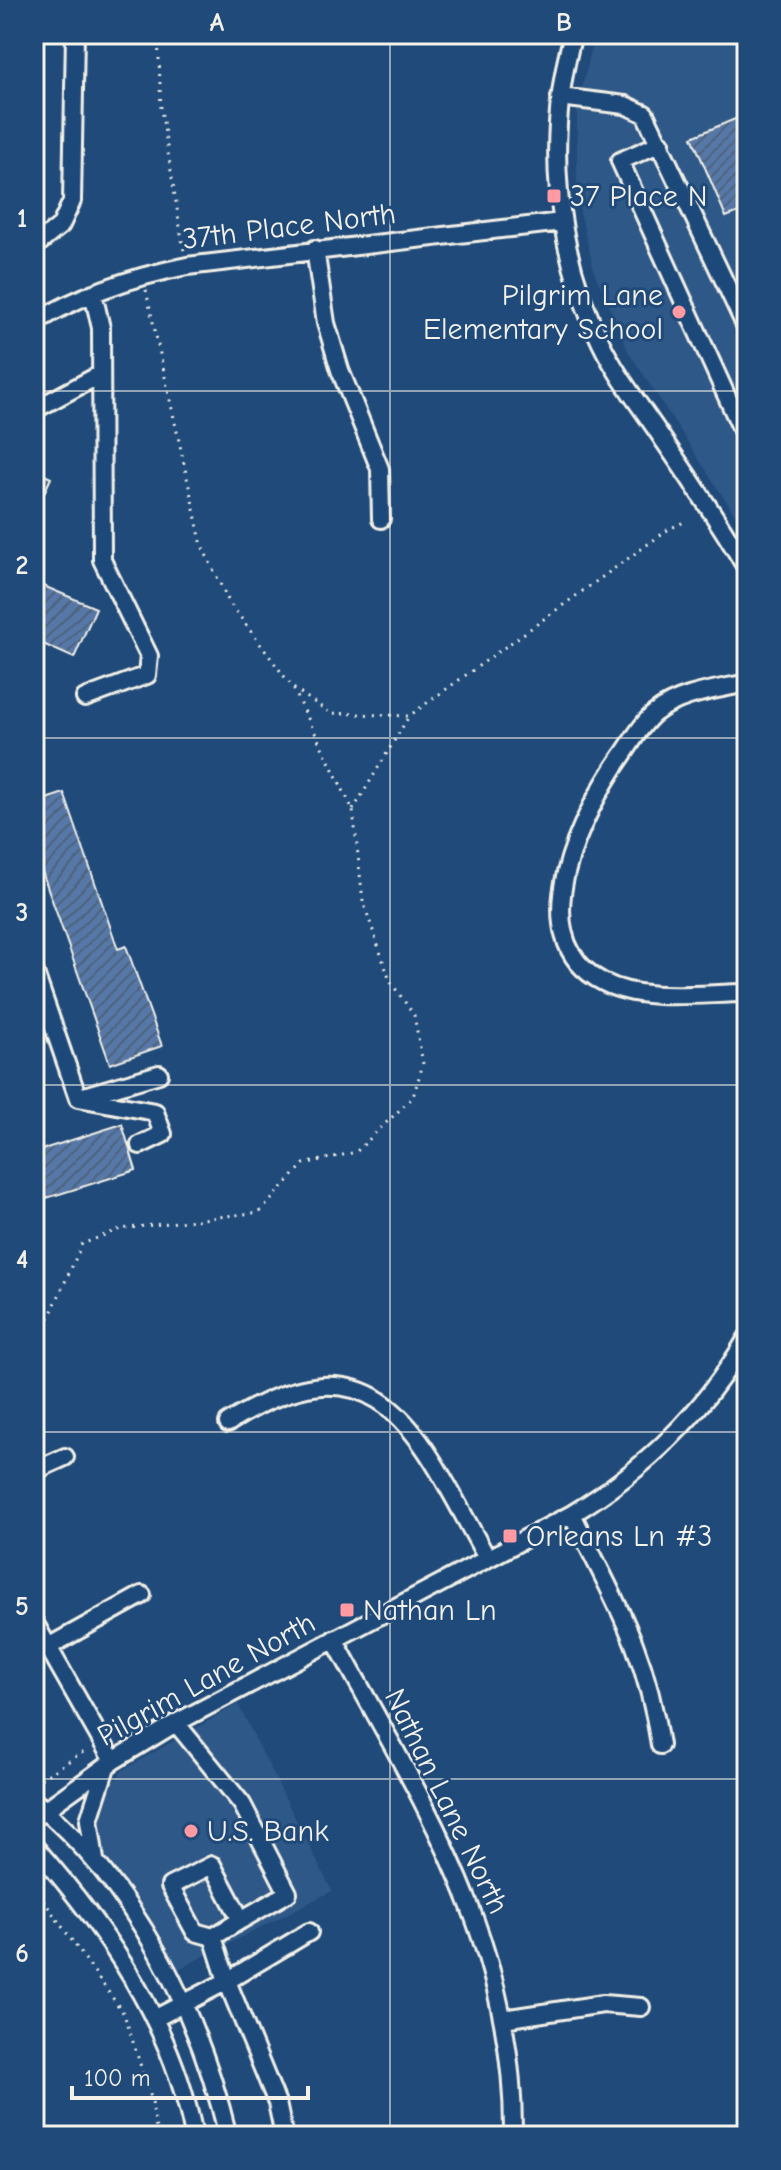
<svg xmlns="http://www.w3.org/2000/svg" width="781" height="2170" font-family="'Comic Neue',sans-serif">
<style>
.built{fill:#2f5888}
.building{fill:url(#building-hatch);stroke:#f4f1e8;stroke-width:2}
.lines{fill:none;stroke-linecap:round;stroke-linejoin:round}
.minor-casing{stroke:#f4f1e8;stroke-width:22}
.path{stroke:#f4f1e8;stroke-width:3;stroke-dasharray:2 6;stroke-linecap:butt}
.minor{stroke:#1f4a7a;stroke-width:16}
.grid{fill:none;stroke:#f4f1e8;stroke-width:2;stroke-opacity:0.55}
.poi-dot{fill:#ff9aa2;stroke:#1f4a7a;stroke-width:3}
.labels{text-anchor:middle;stroke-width:6;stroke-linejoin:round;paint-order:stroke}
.poi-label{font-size:30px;fill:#f4f1e8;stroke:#1f4a7a;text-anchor:start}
.street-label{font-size:30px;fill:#f4f1e8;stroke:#1f4a7a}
.neatline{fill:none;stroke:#f4f1e8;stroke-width:3}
.grid-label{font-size:26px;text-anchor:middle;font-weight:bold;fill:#f4f1e8}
</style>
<defs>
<pattern id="building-hatch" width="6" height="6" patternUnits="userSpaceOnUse" patternTransform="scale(2)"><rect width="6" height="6" fill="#5478a8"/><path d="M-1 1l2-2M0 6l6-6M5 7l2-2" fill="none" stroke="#4f627c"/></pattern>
</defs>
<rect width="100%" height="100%" fill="#1f4a7a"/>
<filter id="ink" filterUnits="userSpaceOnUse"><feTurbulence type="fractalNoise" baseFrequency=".0125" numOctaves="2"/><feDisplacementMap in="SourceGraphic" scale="16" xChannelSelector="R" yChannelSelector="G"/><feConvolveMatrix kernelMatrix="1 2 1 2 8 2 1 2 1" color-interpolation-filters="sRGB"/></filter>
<g filter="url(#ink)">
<!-- built -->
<path class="built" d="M595,34L747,37V533L628,351L595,274L577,199V109Z
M238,1704L332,1891L177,1970L99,1849L95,1827L100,1799L123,1770Z"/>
<!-- building -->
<path class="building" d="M747,114V209L726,217L692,137Z
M34,470L51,478L34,515Z
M34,582L96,608L74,658L34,640Z
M64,793L118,949L126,946L162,1046L110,1064L34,849V803Z
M122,1124L136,1170L34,1202V1152Z"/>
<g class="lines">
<!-- minor casing -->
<g class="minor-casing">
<path id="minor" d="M573,34C545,137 554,247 601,343C618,378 643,409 664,441C693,483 721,525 747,569
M560,97L625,105L645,114L747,329
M661,143L620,161L747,441
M34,247L61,225L72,201L75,34
M315,249L326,323L340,370L380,469L381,519
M34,323C81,294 132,277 187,266L562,222
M34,410L101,374
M747,683C716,690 681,693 655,713C642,723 632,742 622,756C584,810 517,938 603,982C643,1003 702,993 747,993
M85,698L147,675L149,656L102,560L101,328L93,293
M34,970L78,1098L155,1112L163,1134L140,1145
M84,1096L159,1074
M228,1423C383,1324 421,1441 487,1558
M34,1471L65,1457
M572,1514C614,1600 646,1648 660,1745
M34,1622L113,1761
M334,1639C423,1803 515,1942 513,2136
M48,1647L142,1595
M176,1723L242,1804L288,1893L241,1920L212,1865L170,1886L195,1932L213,1937L227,1981L309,1932
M34,1801C135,1884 198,2011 228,2136
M34,1818L113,1761L176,1723L572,1514C646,1469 703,1413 747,1338
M34,1846C107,1929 173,2025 194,2136
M95,1860L89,1820L106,1767
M213,1937L241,1920
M154,2019L227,1981L277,2103L284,2136
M503,2019L603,2004L641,2007"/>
</g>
<!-- path -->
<path class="path" d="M158,34L161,109L184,252
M146,290L202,546L229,602L293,688L330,713L409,716L669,529L686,521
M353,810L409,716
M34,1337L44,1329L82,1244L120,1229L260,1212L304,1164L356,1152L413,1097L423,1064L414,1015L390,981L363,901L353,810L293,688
M34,1773L42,1778L88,1749
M34,1887L124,2014L152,2101L157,2136"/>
<!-- minor -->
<use href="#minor" class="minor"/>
</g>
</g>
<!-- grid -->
<path class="grid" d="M390,34V2136M34,391H747M34,738H747M34,1085H747M34,1432H747M34,1779H747"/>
<!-- markers -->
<g class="poi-dot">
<rect x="546" y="188" width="16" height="16" rx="4"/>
<circle cx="679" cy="312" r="8"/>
<rect x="502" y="1528" width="16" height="16" rx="4"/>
<rect x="339" y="1602" width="16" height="16" rx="4"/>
<circle cx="191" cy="1831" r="8"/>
</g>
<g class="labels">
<!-- poi labels -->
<g class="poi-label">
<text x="570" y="206">37 Place N</text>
<text x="663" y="305" text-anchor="end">Pilgrim Lane<tspan x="663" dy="34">Elementary School</tspan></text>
<text x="526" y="1546">Orleans Ln #3</text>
<text x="363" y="1620">Nathan Ln</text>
<text x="207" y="1841">U.S. Bank</text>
</g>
<!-- street labels -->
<g class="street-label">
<text transform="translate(289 226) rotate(-7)" y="10">37th Place North</text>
<text transform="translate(206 1679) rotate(-29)" y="10">Pilgrim Lane North</text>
<text transform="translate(447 1801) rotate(64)" y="10">Nathan Lane North</text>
</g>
</g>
<!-- margin -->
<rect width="781" height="2170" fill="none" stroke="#1f4a7a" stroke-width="88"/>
<!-- scale -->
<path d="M72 2086v12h236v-12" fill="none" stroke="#f4f1e8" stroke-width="4"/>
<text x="84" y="2086" font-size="24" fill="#f4f1e8" stroke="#1f4a7a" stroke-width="6" paint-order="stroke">100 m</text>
<rect x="44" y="44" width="693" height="2082" class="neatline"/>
<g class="grid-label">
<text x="217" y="31">A</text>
<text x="564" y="31">B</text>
<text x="22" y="227">1</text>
<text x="22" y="574">2</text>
<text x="22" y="921">3</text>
<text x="22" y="1268">4</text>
<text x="22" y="1615">5</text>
<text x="22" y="1962">6</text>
</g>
</svg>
